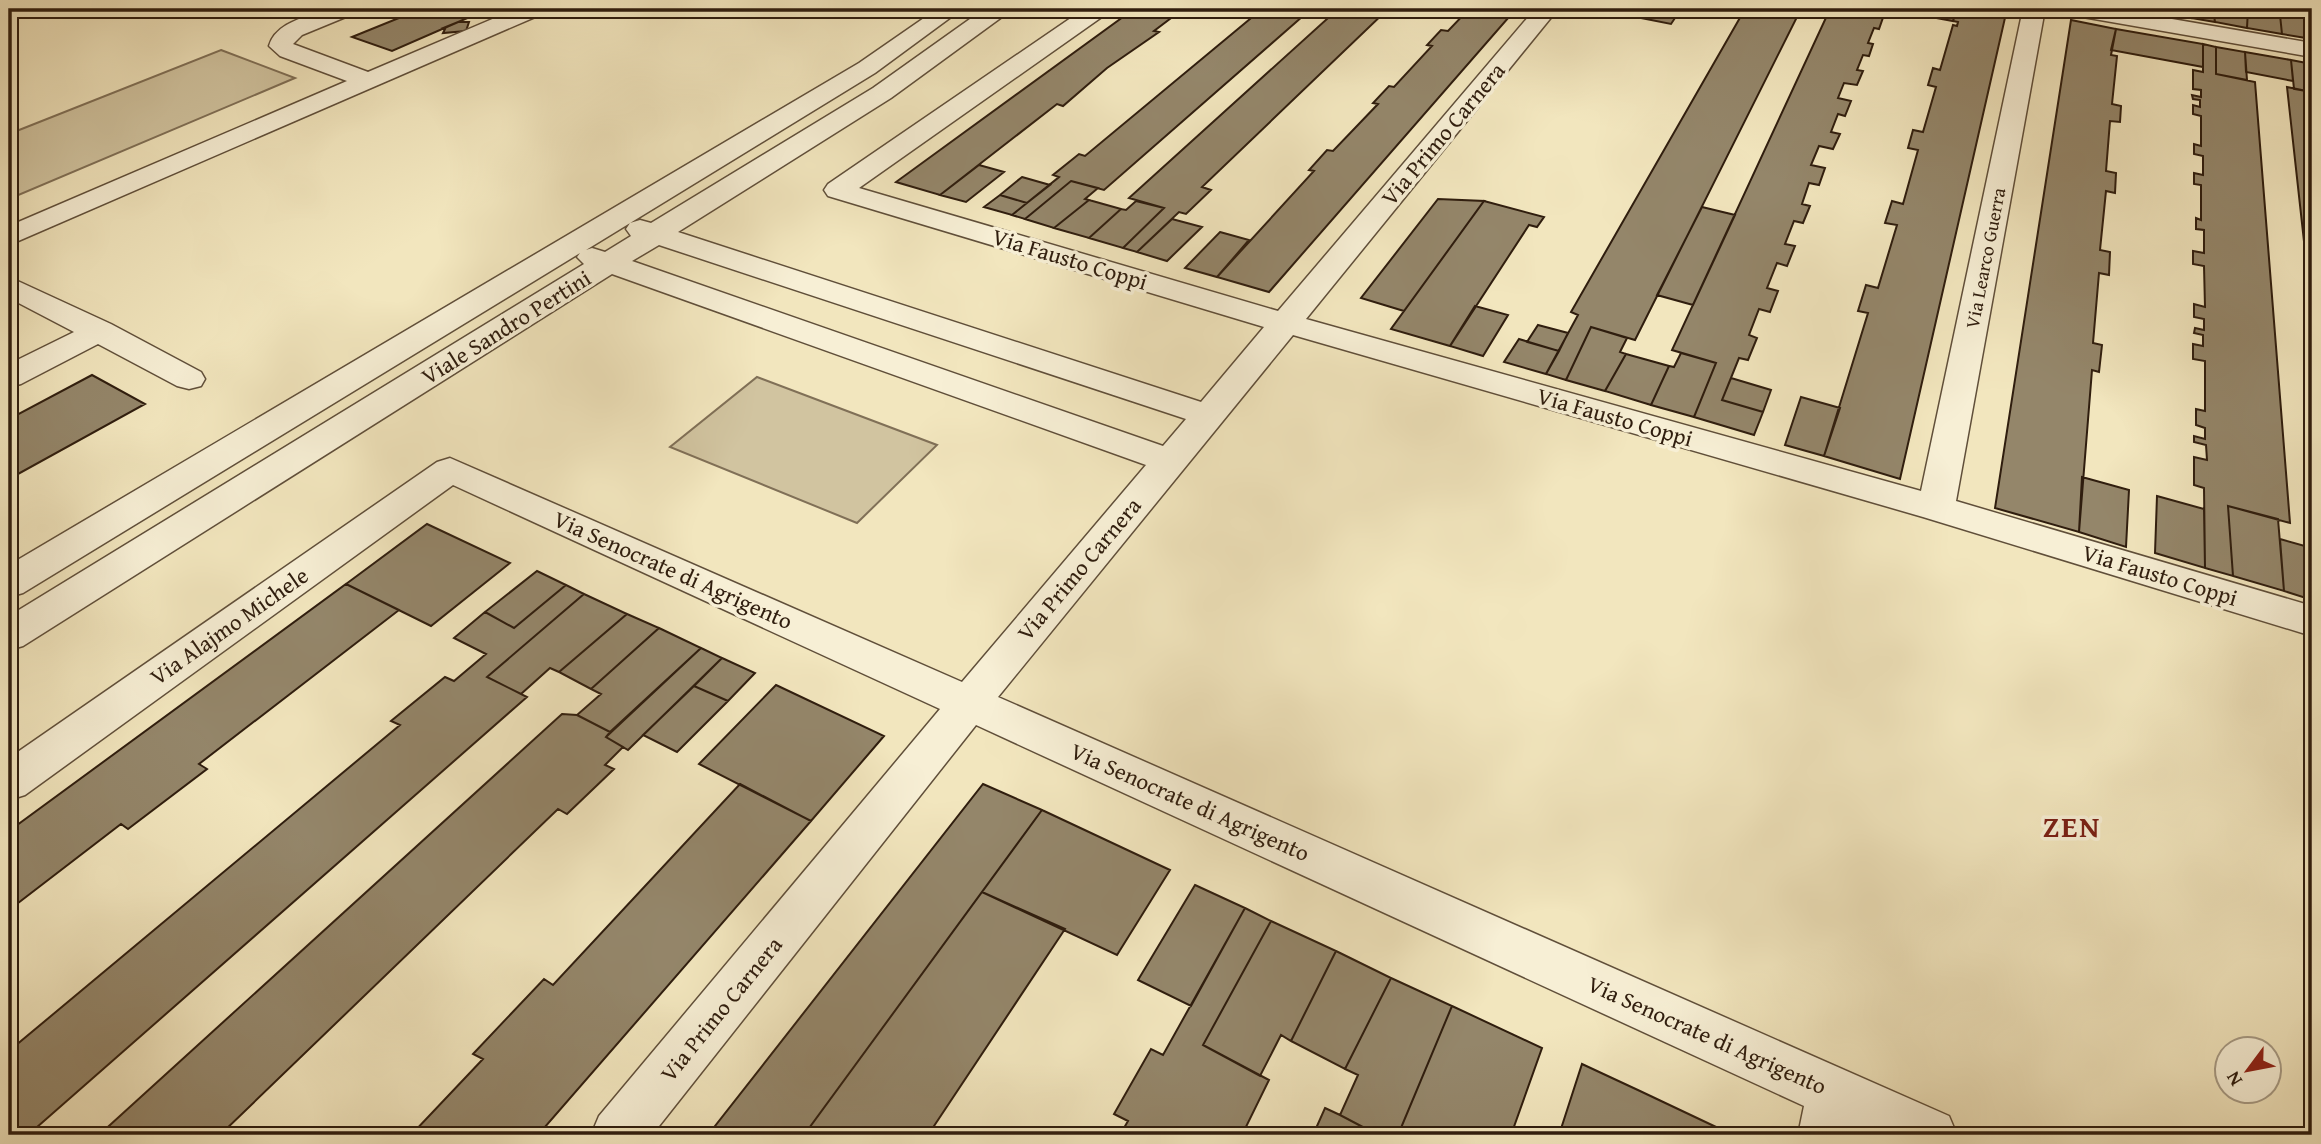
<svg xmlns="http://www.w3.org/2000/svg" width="2321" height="1144" font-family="'Gentium Book Plus',serif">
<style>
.green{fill:#d1c4a0;stroke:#807057;stroke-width:2}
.building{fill:#94866a;stroke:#2f1d0e;stroke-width:2}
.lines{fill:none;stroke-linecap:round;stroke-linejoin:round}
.street-casing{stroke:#604f3a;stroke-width:3}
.street{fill:#f7efd5;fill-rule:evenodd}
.labels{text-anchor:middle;stroke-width:7;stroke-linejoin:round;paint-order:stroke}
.far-street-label{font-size:19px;fill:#2f1d0e;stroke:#f7efd5}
.street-label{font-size:23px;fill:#2f1d0e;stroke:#f7efd5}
.district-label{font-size:30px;font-weight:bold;letter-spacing:2px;fill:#7a1f14;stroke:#f7efd5}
</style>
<rect width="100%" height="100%" fill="#f2e6be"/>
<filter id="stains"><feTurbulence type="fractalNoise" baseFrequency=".00286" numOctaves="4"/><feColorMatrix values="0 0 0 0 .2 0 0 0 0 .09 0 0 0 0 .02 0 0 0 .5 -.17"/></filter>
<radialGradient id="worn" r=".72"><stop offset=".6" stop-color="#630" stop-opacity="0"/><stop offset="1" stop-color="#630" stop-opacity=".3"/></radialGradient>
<!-- green -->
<path class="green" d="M221,50L295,78L9,199V134Z
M757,377L937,445L857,523L670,447Z"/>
<!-- building -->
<path class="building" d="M421,9H488L392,51L352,37Z
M1134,9H1183L1154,31L1159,32L1107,68L1063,106L1057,104L940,195L896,182Z
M1262,9H1311L1104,190L1071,181L1025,219L1012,215L1059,177L1053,175L1079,154L1085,156Z
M1338,9H1388L1202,187L1211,190L1186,214L1179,212L1137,252L1123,248L1164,208L1129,198Z
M1469,9H1516L1269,292L1217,277L1314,171L1309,170L1327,150L1333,151L1378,104L1373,103L1389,86L1394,87L1432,46L1427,45L1441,30L1448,31Z
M1625,9H1677L1671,17L1675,18L1671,24L1621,14Z
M1745,9H1801L1635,340L1591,327L1566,380L1546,374L1578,315L1571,312Z
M1830,9H1886L1879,29L1874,28L1868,43L1873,44L1869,56L1863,55L1857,70L1863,71L1857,85L1844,83L1838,98L1851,101L1845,116L1838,114L1831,132L1840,134L1833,149L1819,146L1811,165L1825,168L1819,185L1809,183L1802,204L1810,206L1803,223L1794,221L1785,244L1795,246L1787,266L1777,263L1767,288L1778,291L1770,312L1759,309L1749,335L1757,338L1748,360L1739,358L1722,400L1763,412L1754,435L1694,417L1716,363L1672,350Z
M1888,9H1957L1953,21Z
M1957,9H2007L1900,479L1824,456L1868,313L1858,311L1866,285L1878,288L1897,225L1885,223L1892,201L1903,204L1918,150L1908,148L1913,130L1923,132L1936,87L1928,85L1933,68L1940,70L1953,25L1957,26L1958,22L1953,21Z
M2138,9H2191V18Z
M2191,9H2213L2215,22L2191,18Z
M2213,9H2248L2247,28L2215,22Z
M2248,9L2280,15L2282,34L2247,28Z
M2286,10L2312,14V39L2282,34L2280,15L2286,16Z
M2071,20L2116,29L2111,55L2117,56L2112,104L2121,106L2120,122L2110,121L2106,171L2116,173L2115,193L2106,191L2100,250L2110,252L2109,275L2099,273L2093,343L2102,345L2099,372L2092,370L2079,532L1995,508Z
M458,22H469L466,31L443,33L445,29L443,28Z
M2116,29L2203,44V67L2111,50Z
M2203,44L2216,47V74L2255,82L2290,523L2228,506L2233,576L2205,568L2204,488L2194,485V457L2207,460L2206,445L2194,442V436L2205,439V428L2196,425V409L2205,411V361L2193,359V344L2203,346V335L2194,333L2195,328L2204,330V319L2194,317V304L2205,307L2204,266L2193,264V251L2204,253V230L2196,229V218L2201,220V185L2194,184V173L2203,175V156L2194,154V144L2201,146V116L2193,114V105L2200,107V100L2193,99L2192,95L2201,97V90L2193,89V70L2203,72Z
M2216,47L2245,52L2247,80L2216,74Z
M2245,52L2291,60L2293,81L2246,72Z
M2291,60L2312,64V92L2294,89Z
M2287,87L2312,92V314Z
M979,165L1004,172L966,202L940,195Z
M1022,177L1050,185L1027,203L1000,195Z
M1071,181L1098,188L1085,199L1089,200L1054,228L1025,219Z
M1000,195L1027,203L1012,215L984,207Z
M1438,199L1484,201L1404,311L1361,298Z
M1089,200L1121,209L1089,238L1054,228Z
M1136,201L1164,208L1123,248L1089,238L1121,209L1126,210Z
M1484,201L1544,217L1537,227L1529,225L1450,346L1391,329Z
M1702,207L1735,215L1693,305L1657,295Z
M1172,219L1202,227L1167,261L1137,252Z
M1220,232L1249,240L1217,277L1185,268Z
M1475,306L1508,315L1483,356L1450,346Z
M1538,325L1568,333L1559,351L1527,342Z
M1591,327L1627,338L1620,352L1626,354L1605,391L1566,380Z
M1519,339L1559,351L1546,374L1504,362Z
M1681,353L1716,363L1694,417L1651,405L1669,366L1674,367Z
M1626,354L1669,366L1651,405L1605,391Z
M92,375L145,404L9,479V419Z
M1731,378L1771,390L1763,412L1722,400Z
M1801,397L1840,408L1824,456L1785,445Z
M2082,477L2129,490L2126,547L2079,532Z
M2157,496L2204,509L2205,568L2155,553Z
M2228,506L2278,519L2284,591L2233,576Z
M427,524L510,563L431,626L346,584Z
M2280,539L2312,548V600L2284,591Z
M537,571L566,585L514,628L485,612Z
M346,584L399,610L199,764L207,769L128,829L121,824L9,910V831Z
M566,585L584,594L487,677L527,697L28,1135H9V1051L400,725L391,721L445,677L454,681L486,654L454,638L485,612L514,628Z
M584,594L627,614L559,672L550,668L521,694L487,677Z
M627,614L659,628L591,689L559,672Z
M659,628L701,648L610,732L577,715L601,694L591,689Z
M701,648L722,658L628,750L606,737Z
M722,658L755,673L728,701L694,686Z
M776,685L884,736L811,821L699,764Z
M694,686L728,701L677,752L643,735Z
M562,714L577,715L610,732L606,737L623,747L605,765L614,769L567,814L558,809L220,1135H99Z
M740,784L811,821L538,1135H411L483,1059L473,1054L544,979L553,985Z
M983,784L1042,810L804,1135H708Z
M1042,810L1170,870L1117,955L982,892Z
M1195,885L1245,908L1191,1006L1138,980Z
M982,892L1065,929L928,1135H804Z
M1245,908L1271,921L1203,1045L1269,1080L1242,1135H1120L1128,1121L1114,1114L1151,1049L1163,1055Z
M1271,921L1336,951L1291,1041L1281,1035L1260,1076L1203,1045Z
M1336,951L1391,978L1345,1069L1291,1041Z
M1391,978L1452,1006L1398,1135H1378L1340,1115L1358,1075L1345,1069Z
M1452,1006L1542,1048L1511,1135H1446L1439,1132L1438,1135H1398Z
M1582,1064L1640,1091L1733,1135H1559Z
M1325,1108L1340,1115L1378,1135H1313Z"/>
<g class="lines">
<!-- street casing -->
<g class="street-casing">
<path id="street" d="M326,9H356L353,14L302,35L293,44L368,72L516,9H545L542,14L9,245V226L347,81L280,56L269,46C275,23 306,17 326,9Z
M937,9H962L875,73L586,250L592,248L605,252L631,236L626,229L630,223L640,220L651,223L873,88L984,9H1009L1006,14L891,98L678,232L1201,402L1264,327L828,196L824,190L828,184L1084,9H1109L1106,14L859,188L1278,311L1535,9H1558L1306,319L1921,491L2023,9H2045L1956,501L2312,606V636L1923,517L1293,335L998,697L1949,1116L1957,1135H1869L1854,1128L1852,1135H1798L1804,1106L976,725L652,1135H591L599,1116L940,709L453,485L25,795L9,800V758L437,462L450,458L962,682L1146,465L612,274L23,646L9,650V616L584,264L577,257L580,253L23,593L9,597V565L859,63ZM659,245L1186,419L1163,446L632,261Z
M2066,9H2114L2312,43V57L2077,16L2069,14Z
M9,277L111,324L201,372L205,379L201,386L189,389L177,386L98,344L21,384L9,387V364L74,332L9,298Z"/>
</g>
<!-- street -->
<use href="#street" class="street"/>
</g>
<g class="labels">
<!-- far-street labels -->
<g class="far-street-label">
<text transform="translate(1985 258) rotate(-79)" y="7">Via Learco Guerra</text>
</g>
<!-- street labels -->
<g class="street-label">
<text transform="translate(1443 134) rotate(-50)" y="8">Via Primo Carnera</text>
<text transform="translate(1070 259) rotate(17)" y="8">Via Fausto Coppi</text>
<text transform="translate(506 327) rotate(-32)" y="8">Viale Sandro Pertini</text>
<text transform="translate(1615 417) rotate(16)" y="8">Via Fausto Coppi</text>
<text transform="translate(1079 569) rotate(-50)" y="8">Via Primo Carnera</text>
<text transform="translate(673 570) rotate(24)" y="8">Via Senocrate di Agrigento</text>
<text transform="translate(2160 575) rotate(17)" y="8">Via Fausto Coppi</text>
<text transform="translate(229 626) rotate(-35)" y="8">Via Alajmo Michele</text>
<text transform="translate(1190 802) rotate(24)" y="8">Via Senocrate di Agrigento</text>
<text transform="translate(721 1009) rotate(-51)" y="8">Via Primo Carnera</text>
<text transform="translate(1707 1035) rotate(24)" y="8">Via Senocrate di Agrigento</text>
</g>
<!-- district labels -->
<g class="district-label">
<text x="2072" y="837">ZEN</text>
</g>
</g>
<!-- margin -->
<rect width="2321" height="1144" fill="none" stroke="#f2e6be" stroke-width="35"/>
<rect x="10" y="10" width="2300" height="1123" fill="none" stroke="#2f1d0e" stroke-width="3.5"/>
<rect x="18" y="18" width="2286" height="1109" fill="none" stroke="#2f1d0e" stroke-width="2"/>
<!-- north arrow -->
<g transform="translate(2248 1070) rotate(238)"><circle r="33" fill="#f7efd5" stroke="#a79b85" stroke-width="2"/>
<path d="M0-5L12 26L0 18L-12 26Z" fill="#8f2418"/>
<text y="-10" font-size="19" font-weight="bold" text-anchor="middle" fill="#2f1d0e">N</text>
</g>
<rect width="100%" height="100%" filter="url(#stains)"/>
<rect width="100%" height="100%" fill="url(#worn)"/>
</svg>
